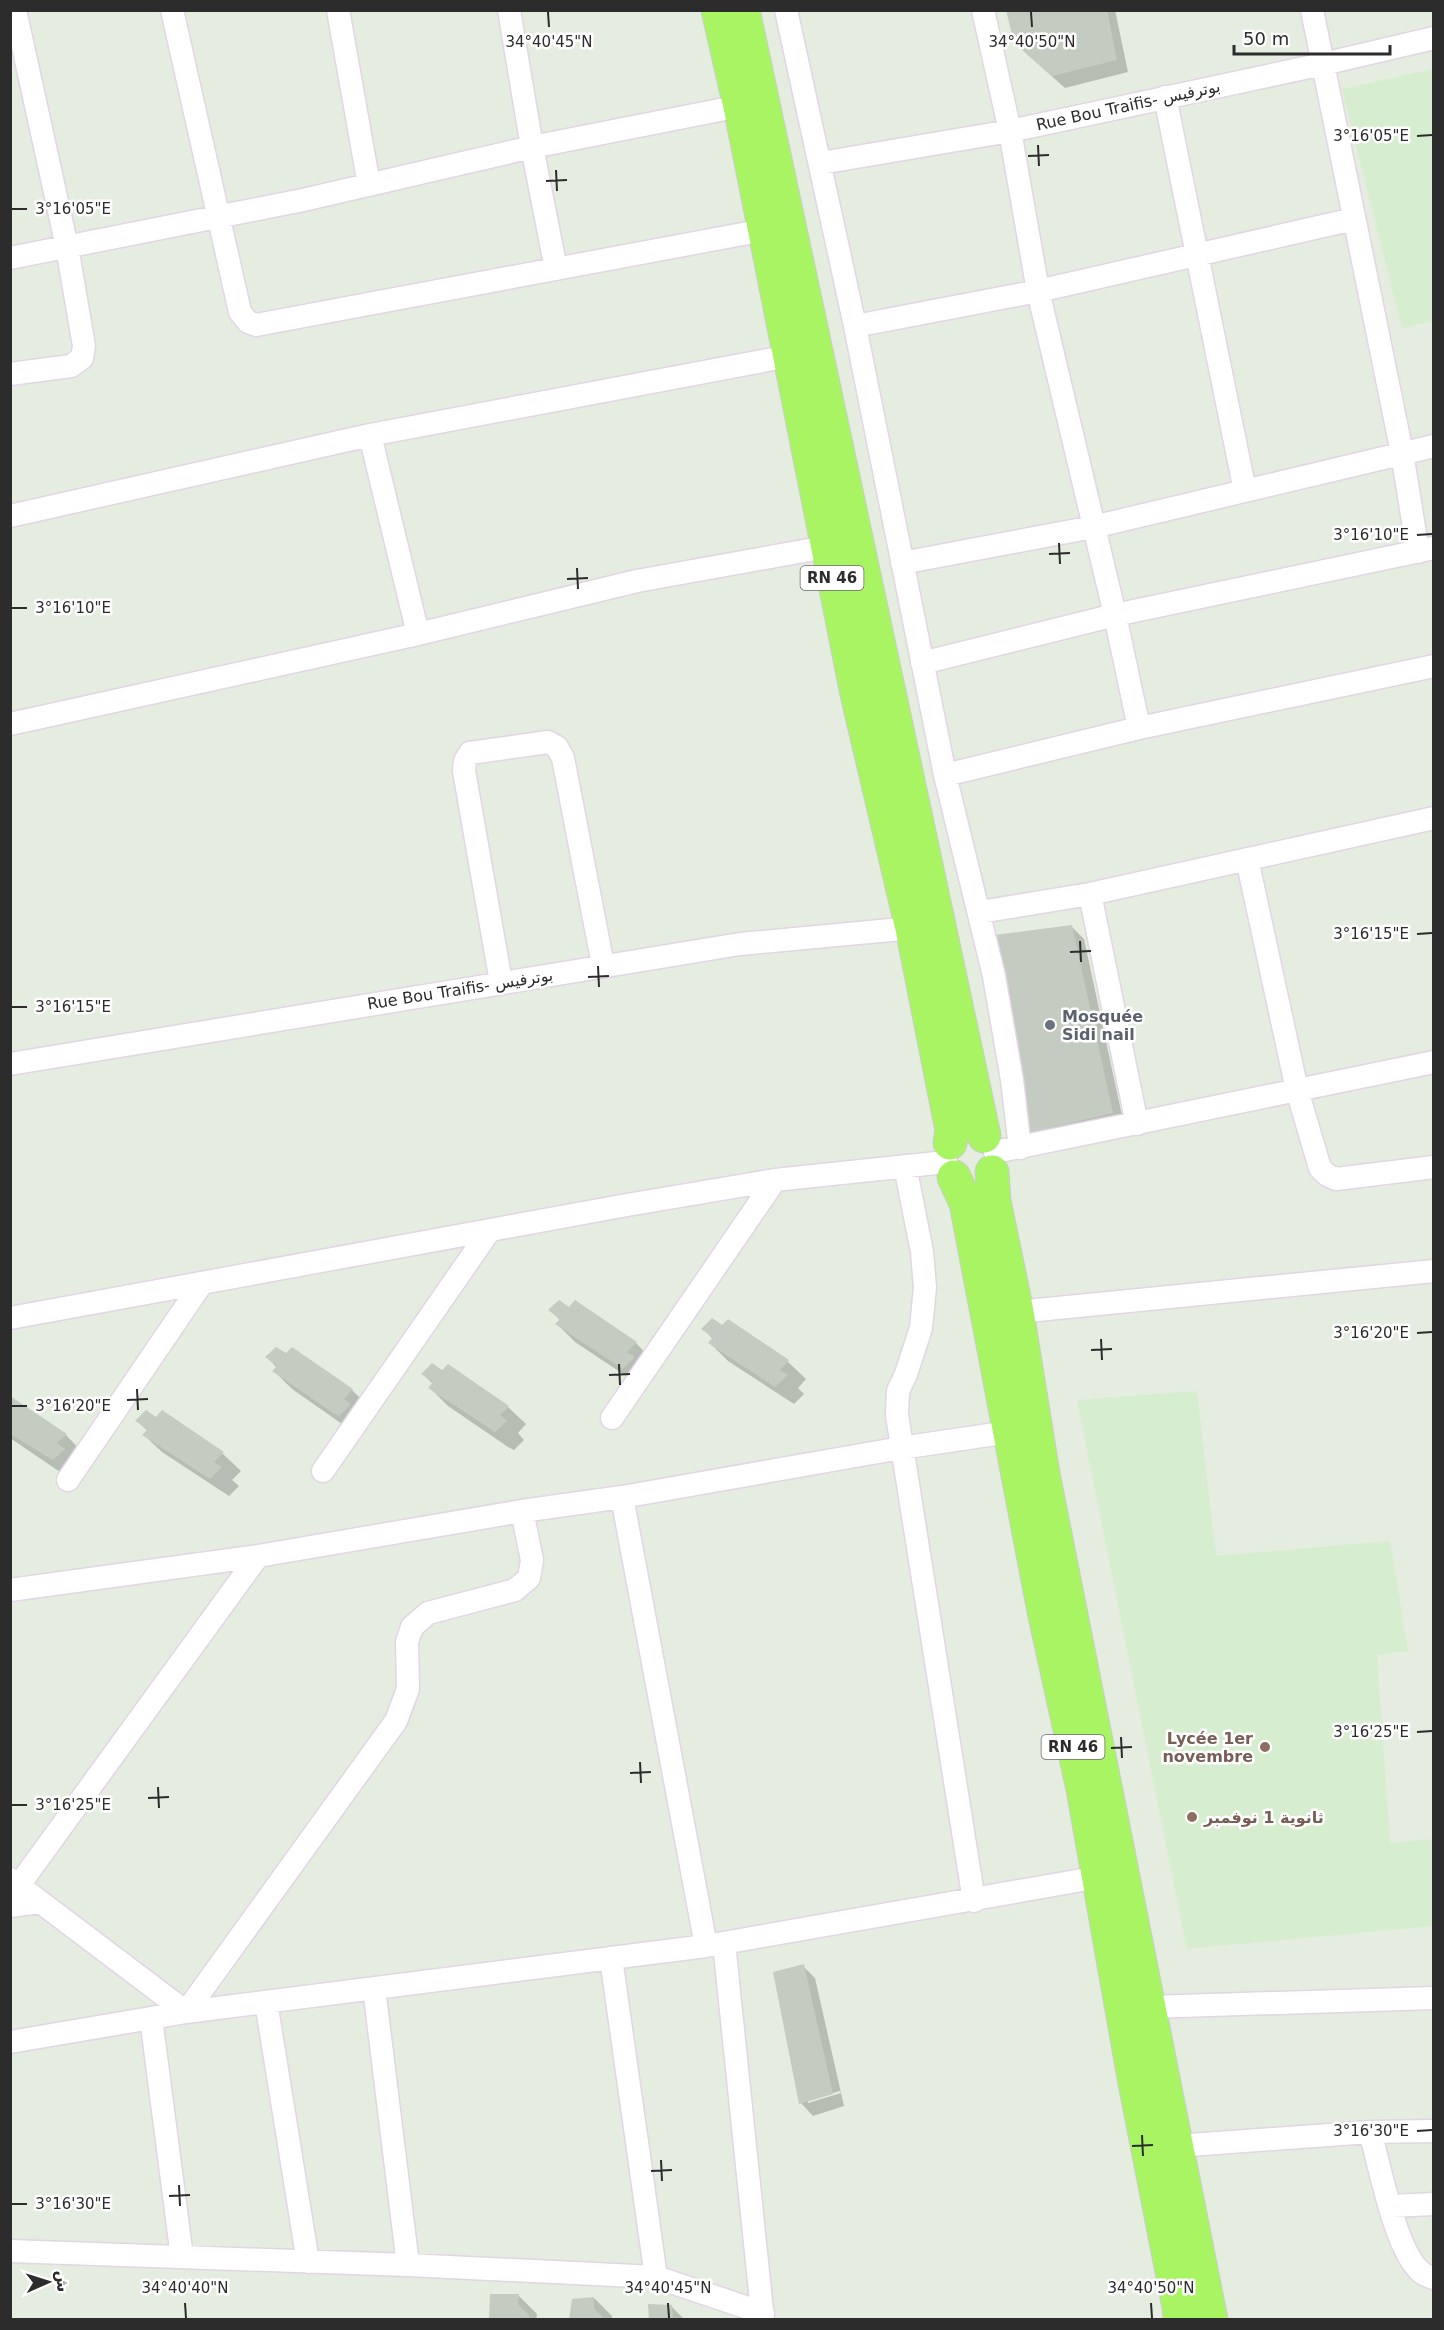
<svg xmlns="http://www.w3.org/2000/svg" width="1444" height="2330" font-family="'DejaVu Sans',Vazirmatn,sans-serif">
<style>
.education{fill:#d7edd0}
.shadow{fill:#0003;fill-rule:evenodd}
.building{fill:#c4ccc2}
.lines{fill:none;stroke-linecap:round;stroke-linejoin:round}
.minor-casing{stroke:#e2d5e4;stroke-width:25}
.highway-casing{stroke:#ccc;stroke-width:35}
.minor{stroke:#fff;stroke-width:22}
.highway{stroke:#a8f463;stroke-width:33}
.ticks{fill:none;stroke:#2c2c2c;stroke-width:2}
.worship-dot{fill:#6b7280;stroke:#fff;stroke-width:2}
.education-dot{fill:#8d6e63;stroke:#fff;stroke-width:2}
.labels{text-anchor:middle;stroke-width:5;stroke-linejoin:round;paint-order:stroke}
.shield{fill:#fff;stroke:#6b6b6b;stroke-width:1.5}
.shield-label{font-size:15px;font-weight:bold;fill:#2c2c2c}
.street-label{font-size:16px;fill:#2c2c2c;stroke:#fff}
.worship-label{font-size:16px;font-weight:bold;fill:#5b616d;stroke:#fff;text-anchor:start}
.education-label{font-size:16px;font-weight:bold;fill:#785e54;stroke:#fff;text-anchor:end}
.ticks-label{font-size:15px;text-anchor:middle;fill:#2c2c2c;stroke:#fff;stroke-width:5;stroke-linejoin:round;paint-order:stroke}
</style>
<rect width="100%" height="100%" fill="#e4ede0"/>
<!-- education -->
<path class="education" d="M1433,69V321L1402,328L1342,89Z
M1197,1391L1216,1556L1390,1541L1408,1651L1377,1655L1390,1843L1433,1839V1926L1187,1949L1077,1400Z"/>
<!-- shadow -->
<path class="shadow" d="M1008,10H1115L1128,72L1065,88L1028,55Z
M1072,927L1084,939L1124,1125L1041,1144L1029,1132Z
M576,1302L636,1343L653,1361L641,1386L575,1342L557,1324L561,1321L550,1310L569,1309Z
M728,1321L788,1362L806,1379L798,1388L804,1394L794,1404L728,1361L710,1343L713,1339L703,1329L722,1327Z
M292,1349L352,1390L370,1408L352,1431L292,1389L274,1371L277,1368L267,1357L286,1355Z
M423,1374L508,1407L526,1424L518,1433L524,1440L514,1450L508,1447L448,1406L430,1388L433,1384Z
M10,1397L66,1435L83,1453L66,1476L10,1438Z
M163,1412L223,1454L241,1471L232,1480L239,1486L229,1496L162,1452L144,1435L148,1431L137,1421L156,1419Z
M803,1966L815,1978L844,2106L813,2116L801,2103ZM840,2091L841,2093L808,2103V2100Z
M519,2296L537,2314L536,2320H491Z
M594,2298L612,2316V2320H571Z
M671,2306L685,2320H651Z"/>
<!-- building -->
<path class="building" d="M1006,10H1107L1117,60L1052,76L1014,43Z
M1072,925L1113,1113L1028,1133L987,936Z
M559,1300L569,1307L575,1300L637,1342L627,1352L635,1357L623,1369L555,1324L560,1319L548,1310Z
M712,1318L722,1325L728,1319L789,1360L780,1370L788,1375L775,1387L708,1343L713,1337L701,1329Z
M276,1347L286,1353L292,1347L353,1389L344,1399L351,1404L339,1416L333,1413L272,1371L277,1366L265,1357Z
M432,1363L442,1370L448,1364L509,1406L500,1415L507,1421L495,1432L428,1388L433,1382L421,1374Z
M10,1396L67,1434L57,1443L65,1449L53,1460L10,1434Z
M146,1410L156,1417L162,1410L224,1452L214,1462L222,1467L210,1479L142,1435L148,1429L135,1421Z
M804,1964L833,2094L799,2104L773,1972Z
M490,2294H519L518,2304L529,2315V2320H489Z
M594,2297V2309L602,2316V2320H569L572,2299Z
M648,2304L672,2305L673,2320H649Z"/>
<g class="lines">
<!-- minor casing -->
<g class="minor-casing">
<path id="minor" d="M172,10L240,312L248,322L256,325L764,230
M338,10L369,185
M509,10L532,147L556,269
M786,10L855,326L945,775L994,976L1012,1080L1020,1148
M983,10L1010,131L1038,291L1115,615L1139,728
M1312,10L1402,453L1418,552
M1165,97L1245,491
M821,163L1010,131L1323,64L1434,38
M10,258L303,200L532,147L740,106
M855,326L1038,291L1354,219
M10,374L71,366L82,358L84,346L67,247L15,10
M370,435L418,634
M10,516L370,435L789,356
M902,563L1093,527L1434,446
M922,663L1115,615L1434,548
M10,724L418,634L637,581L826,547
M945,775L1139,728L1434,666
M1247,859L1297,1090L1320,1168L1327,1175L1336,1179L1434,1167
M1090,894L1137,1124
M980,912L1090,894L1434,818
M501,982L464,771L465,761L470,753L548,742L557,747L563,758L603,965
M10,1064L740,944L912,928
M995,1152L1434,1062
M905,1166L922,1252L925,1287L921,1328L906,1374L898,1391L897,1415L974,1901
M1017,1312L1434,1271
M10,1318L627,1205L775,1180L946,1162
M612,1418L775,1180
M323,1471L490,1230
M68,1480L202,1283
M622,1497L706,1946
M10,1590L258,1556L522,1511L622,1497L901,1448L1009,1432
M10,1879L186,2012L396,1721L408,1689L407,1642L412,1627L428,1613L515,1590L529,1578L532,1560L522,1511
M19,1885L258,1556
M10,1906L40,1902
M724,1943L763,2320
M611,1958L656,2277
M374,1988L408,2265
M266,2002L308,2262
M1149,2007L1434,1998
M151,2018L182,2257
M10,2042L186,2012L706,1946L1099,1877
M1370,2132C1380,2166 1395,2250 1421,2272C1424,2275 1430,2277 1434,2278
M1176,2146L1370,2132L1434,2131
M1391,2206L1434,2204
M10,2251L408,2265L656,2277L763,2313"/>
</g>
<!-- highway casing -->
<g class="highway-casing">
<path id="highway" d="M718,10L740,106L857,694L912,928L952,1130L950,1143
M743,10L984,1136
M992,1172L994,1201L1017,1312L1043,1474L1211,2320
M954,1177L966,1203L1044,1611L1083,1789L1135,2083L1179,2307L1180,2320"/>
</g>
<!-- minor -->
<use href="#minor" class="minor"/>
<!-- highway -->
<use href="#highway" class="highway"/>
</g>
<!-- ticks -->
<path class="ticks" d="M548,12L549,27M1031,12L1032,27M1417,136L1432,135M1038,145L1039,166M1028,156L1049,155M556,170L557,191M546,181L567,180M12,209H27M1417,535L1432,534M1059,543L1060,564M1049,554L1070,553M577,568L578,589M567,579L588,578M12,608H27M1417,934L1432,933M1080,941L1081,962M1070,952L1091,951M598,966L599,987M588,977L609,976M12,1007H27M1417,1333L1432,1332M1101,1339L1102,1360M1091,1350L1112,1349M619,1364L620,1385M609,1375L630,1374M137,1389L138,1410M127,1400L148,1399M12,1406H27M1417,1732L1432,1731M1121,1737L1122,1758M1111,1748L1132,1747M640,1762L641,1783M630,1773L651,1772M158,1787L159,1808M148,1798L169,1797M12,1805H27M1417,2131L1432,2130M1142,2135L1143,2156M1132,2146L1153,2145M661,2160L662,2181M651,2171L672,2170M179,2185L180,2206M169,2196L190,2195M12,2204H27M185,2303L186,2318M668,2303L669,2318M1151,2303L1152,2318"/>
<!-- markers -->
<circle class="worship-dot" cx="1050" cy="1025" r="6"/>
<g class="education-dot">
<circle cx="1265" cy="1747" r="6"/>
<circle cx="1192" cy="1817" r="6"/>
</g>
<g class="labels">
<!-- shield labels -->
<g class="shield">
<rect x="800.5" y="566" width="63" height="24" rx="4.5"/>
<rect x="1041.5" y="1735" width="63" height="24" rx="4.5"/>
</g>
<g class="shield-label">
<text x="832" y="583">RN 46</text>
<text x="1073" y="1752">RN 46</text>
</g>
<!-- street labels -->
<g class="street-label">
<text transform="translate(1128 105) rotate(-12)" y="6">Rue Bou Traifis- بوترفيس</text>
<text transform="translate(460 989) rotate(-9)" y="6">Rue Bou Traifis- بوترفيس</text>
</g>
<!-- worship labels -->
<g class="worship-label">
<text x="1062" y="1022">Mosquée<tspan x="1062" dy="18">Sidi nail</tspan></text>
</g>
<!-- education labels -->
<g class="education-label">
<text x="1253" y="1744">Lycée 1er<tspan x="1253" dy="18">novembre</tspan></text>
<text x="1204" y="1823" text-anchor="start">ثانوية 1 نوفمبر</text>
</g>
</g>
<g class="ticks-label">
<text x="549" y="47">34°40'45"N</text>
<text x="1032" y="47">34°40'50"N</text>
<text x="1371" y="141">3°16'05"E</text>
<text x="73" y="214">3°16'05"E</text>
<text x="1371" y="540">3°16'10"E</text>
<text x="73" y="613">3°16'10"E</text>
<text x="1371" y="939">3°16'15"E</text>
<text x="73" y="1012">3°16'15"E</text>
<text x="1371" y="1338">3°16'20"E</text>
<text x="73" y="1411">3°16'20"E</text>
<text x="1371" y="1737">3°16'25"E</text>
<text x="73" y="1810">3°16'25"E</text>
<text x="1371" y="2136">3°16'30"E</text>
<text x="73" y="2209">3°16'30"E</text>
<text x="185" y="2293">34°40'40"N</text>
<text x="668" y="2293">34°40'45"N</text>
<text x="1151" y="2293">34°40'50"N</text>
</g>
<!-- border -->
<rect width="1444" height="2330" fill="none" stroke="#2c2c2c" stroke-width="24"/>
<!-- north arrow -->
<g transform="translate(48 2282) rotate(87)" stroke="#ffffff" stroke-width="4.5" paint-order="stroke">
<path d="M0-4.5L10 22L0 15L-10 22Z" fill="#2c2c2c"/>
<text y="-9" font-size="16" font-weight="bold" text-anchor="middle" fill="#2c2c2c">ش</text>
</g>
<!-- scale -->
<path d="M1234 45v9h156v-9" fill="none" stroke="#2c2c2c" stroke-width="3"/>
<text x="1243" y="45" font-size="18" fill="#2c2c2c" stroke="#ffffff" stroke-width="4.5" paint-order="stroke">50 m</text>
</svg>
